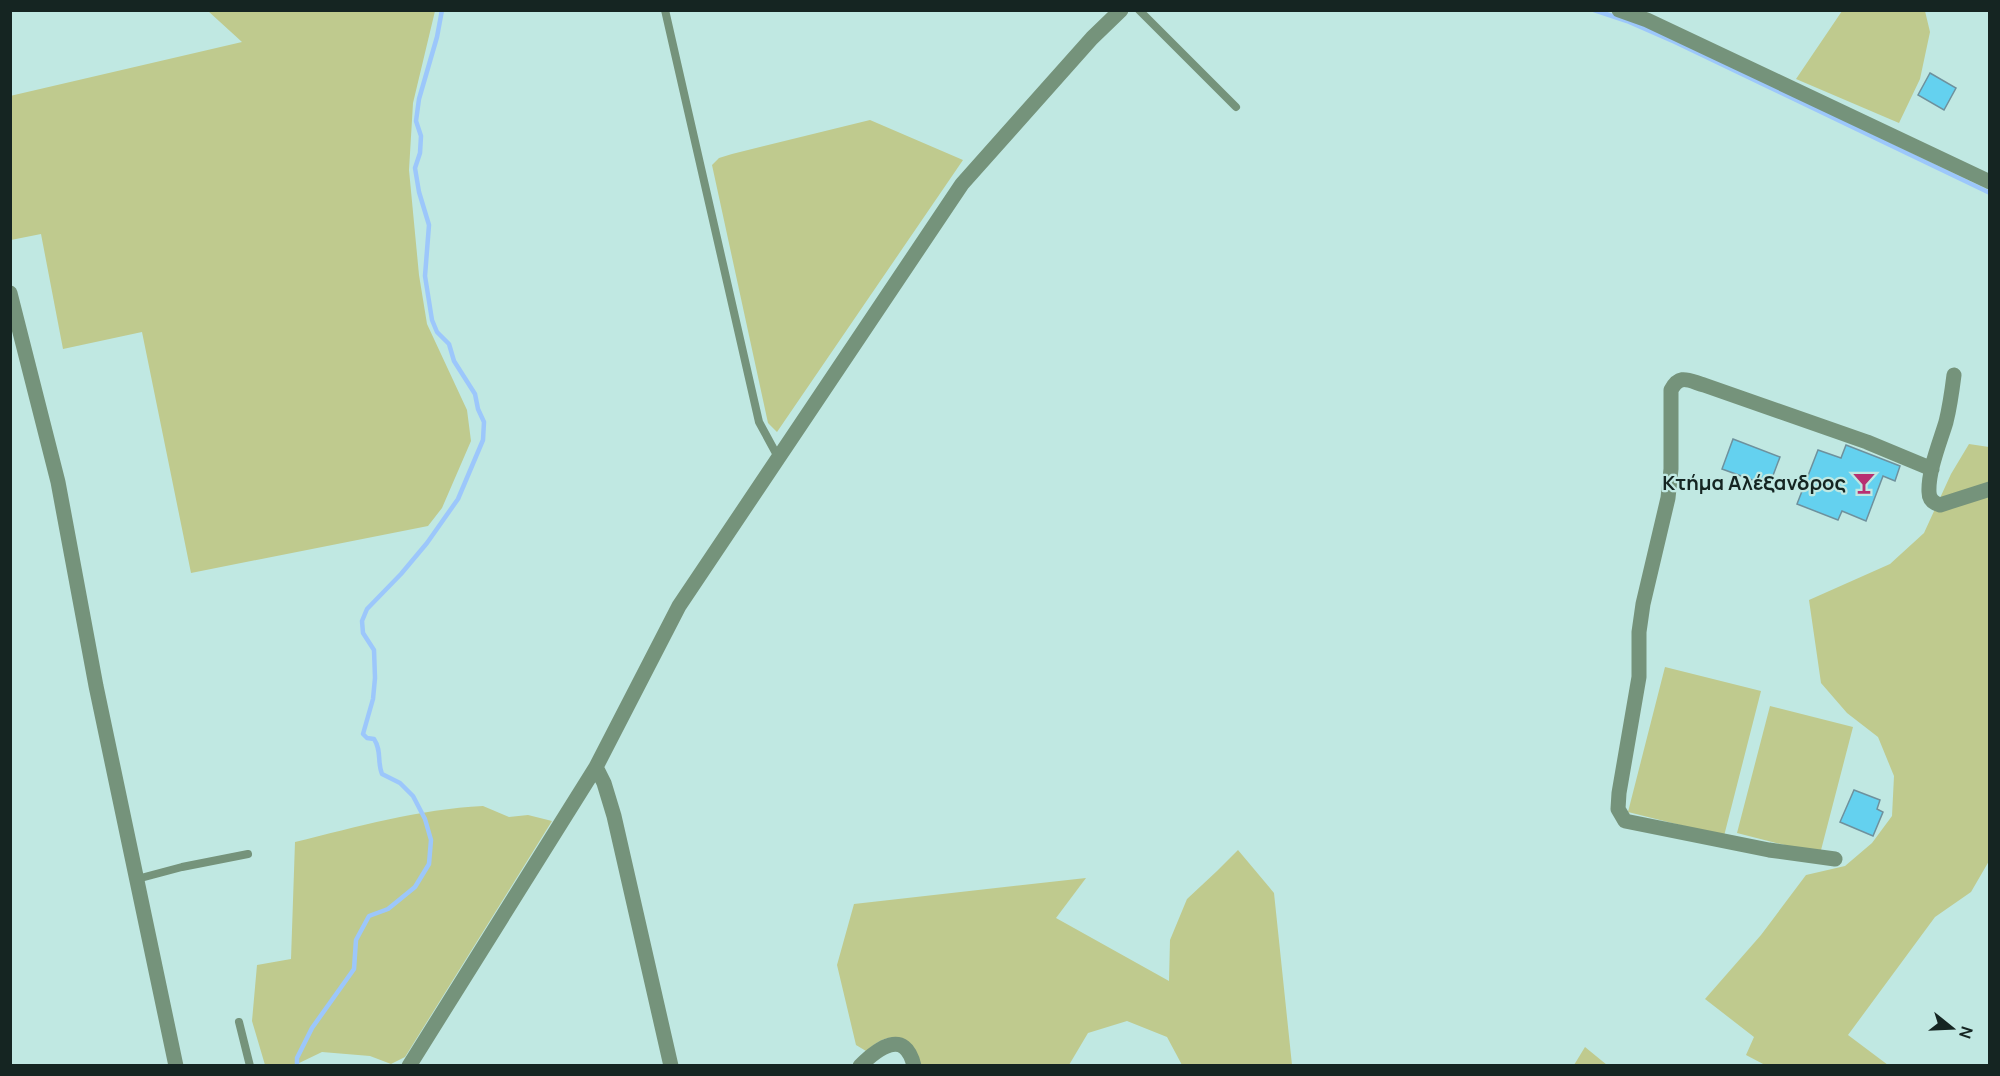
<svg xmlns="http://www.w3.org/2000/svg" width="2000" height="1076" font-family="Manrope,sans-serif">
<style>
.green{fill:#bfca8e}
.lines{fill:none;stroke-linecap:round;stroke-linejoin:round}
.stream{stroke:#9cc7fb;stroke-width:4.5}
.building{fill:#64d1ef;stroke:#6e919d;stroke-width:1.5}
.service{stroke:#75937b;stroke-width:8}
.minor{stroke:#75937b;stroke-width:15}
.labels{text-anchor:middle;stroke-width:4.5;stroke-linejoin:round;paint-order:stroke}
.poi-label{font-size:20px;font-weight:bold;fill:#152522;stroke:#c0e8e2;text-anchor:end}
</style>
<rect width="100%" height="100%" fill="#c0e8e2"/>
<!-- green -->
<path class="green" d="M208,11H435L413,103L409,170L419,275L427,324L467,410L471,441L442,508L428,526L191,573L142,332L63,349L41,234L11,240L10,96L242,42Z
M1842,11H1925L1930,32L1920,79L1899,123L1796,79Z
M870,120L963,160L777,432L768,423L712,165L719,158L732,154Z
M1969,444L1989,447V861L1971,892L1935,917L1848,1035L1888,1065H1765L1746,1055L1754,1037L1705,999L1761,935L1806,875L1845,866L1872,843L1892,816L1894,776L1878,737L1847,713L1821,683L1809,600L1890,564L1924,533L1951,474Z
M1665,667L1761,691L1724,836L1628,812Z
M1770,706L1853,727L1820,854L1737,833Z
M483,806L509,817L528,815L552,821L405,1057L391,1064L370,1056L322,1052L295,1065H265L252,1021L257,965L291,959L295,842C357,827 419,809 483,806Z
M1238,850L1274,893L1292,1065H1182L1167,1037L1127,1021L1088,1033L1069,1065H920C918,1048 902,1031 882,1040C877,1042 871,1047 866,1051L856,1045L837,965L854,904L1086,878L1056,918L1169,981L1170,940L1187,899L1217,871Z
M1585,1047L1607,1065H1574Z"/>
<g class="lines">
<!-- stream -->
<path class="stream" d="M1594,10L1627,21L1675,42L1990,193
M297,1066V1058L312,1028L354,969L356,940L369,916L388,909L415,887L429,864L431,840L425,819L413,796L400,783L382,774C377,762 382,751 374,739L367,738L363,734L373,699L375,678L374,650L363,633L362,621L367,609L401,574L427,543L458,499L483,440L484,422L478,409L475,394L454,361L449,344L437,332L432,320L425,276L429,225L419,192L415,168L420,153L421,136L416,121L419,99L437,37L442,10"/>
</g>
<!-- building -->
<path class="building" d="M1930,73L1956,88L1944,110L1918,95Z
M1733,439L1780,457L1769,486L1722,469Z
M1846,445L1900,466L1895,481L1883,476L1866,521L1842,511L1838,520L1797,504L1818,450L1841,458Z
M1854,790L1880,800L1877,809L1883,812L1873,836L1840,822Z"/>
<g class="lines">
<!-- service -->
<path class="service" d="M665,10L759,422L778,457
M1139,10L1236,107
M137,879L182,867L248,854
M239,1022L250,1066"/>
<!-- minor -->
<path class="minor" d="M1619,10L1647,20L1990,182
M10,293L58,482L96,686L176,1066
M1954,375C1952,391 1950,406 1946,422C1940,442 1928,471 1929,492C1929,499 1933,503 1940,505L1990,489
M596,767L604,783L614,816L671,1066
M1835,859L1769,850L1625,821L1618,809L1619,793L1639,677V632L1643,604L1668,498L1671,469V390C1680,373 1689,381 1704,385L1867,442L1932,469
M409,1066L596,767L679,606L962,184L1092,38L1121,10
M860,1066C877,1049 905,1027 914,1066"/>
</g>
<!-- icons -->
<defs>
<g id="bar-bare" transform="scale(1.8)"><path d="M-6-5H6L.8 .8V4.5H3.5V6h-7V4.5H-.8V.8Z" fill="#b73071" stroke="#c0e8e2" stroke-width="2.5" paint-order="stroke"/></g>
</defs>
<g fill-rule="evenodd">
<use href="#bar-bare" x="1864" y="483"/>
</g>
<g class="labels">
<!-- poi labels -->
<g class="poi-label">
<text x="1846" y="490">Κτήμα Αλέξανδρος</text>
</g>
</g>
<!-- border -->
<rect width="2000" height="1076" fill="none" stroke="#152522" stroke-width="24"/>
<!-- north arrow -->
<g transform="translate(1952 1028) rotate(108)" stroke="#c0e8e2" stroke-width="4.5" paint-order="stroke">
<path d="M0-4.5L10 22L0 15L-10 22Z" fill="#152522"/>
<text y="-9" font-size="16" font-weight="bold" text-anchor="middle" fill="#152522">N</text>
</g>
</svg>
